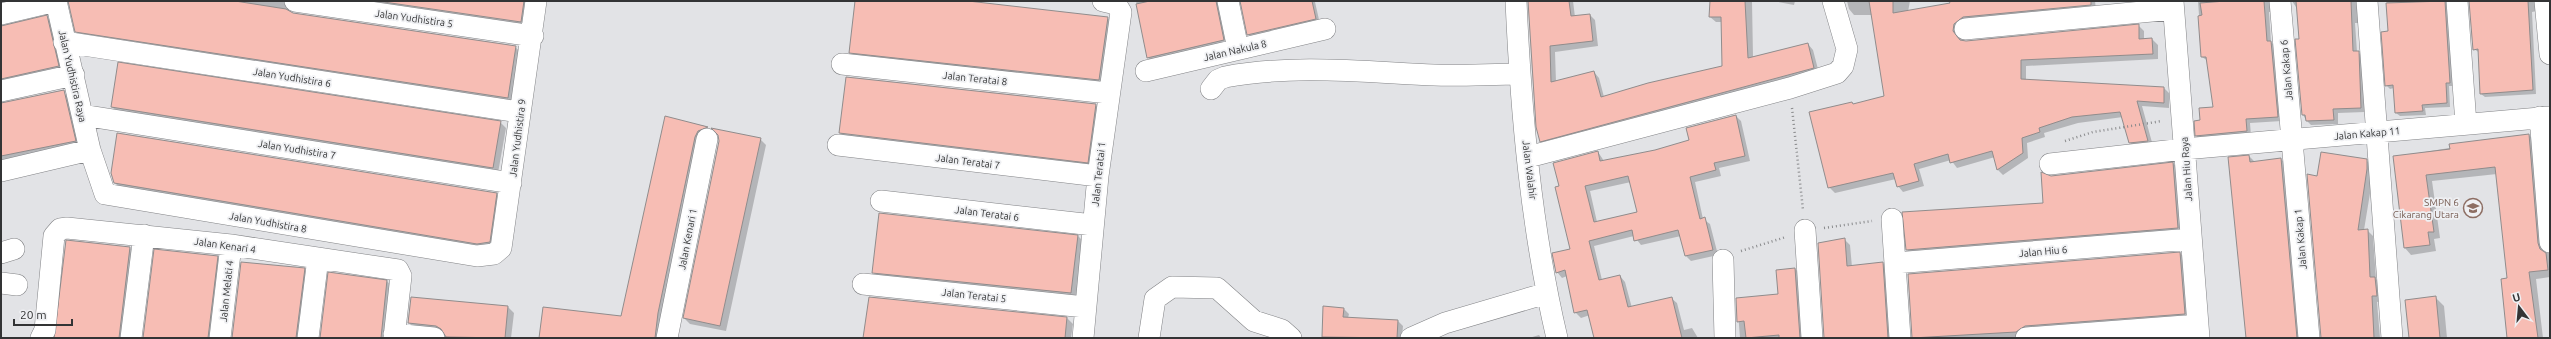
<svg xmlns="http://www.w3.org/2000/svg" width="2551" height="339" font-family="Ubuntu,sans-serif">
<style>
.shadow{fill:#0003;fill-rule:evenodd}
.building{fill:#f7bdb4;stroke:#908c8c;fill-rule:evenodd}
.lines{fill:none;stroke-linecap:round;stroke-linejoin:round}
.minor-casing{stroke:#828386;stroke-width:22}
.path{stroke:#898a8c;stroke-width:2.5;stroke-dasharray:1 3;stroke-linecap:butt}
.minor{stroke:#fff;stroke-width:21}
.labels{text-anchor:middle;stroke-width:3.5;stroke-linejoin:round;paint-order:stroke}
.street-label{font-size:10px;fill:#333435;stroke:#eff0f3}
.education-label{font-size:10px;fill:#785e54;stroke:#eff0f3;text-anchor:end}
</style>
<rect width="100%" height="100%" fill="#e2e3e6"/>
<!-- shadow -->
<path class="shadow" d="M1,1H31L1,10Z
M73,1H291L288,5L289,11L293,14L515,47L521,52L513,103L82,37L76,31Z
M349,1H531L526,27Z
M856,1H960L1108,18L1114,24L1105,85L856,58L850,52Z
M1136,1H1223L1229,46L1154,63L1148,58Z
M1241,1H1319L1315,2L1320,24L1254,40L1248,34Z
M1529,1H1573L1575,17L1590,15L1595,20L1598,46L1555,52L1556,82L1594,72L1599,78L1604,97L1723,67L1722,22H1716L1710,17L1711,1H1752L1753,57L1808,44L1813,50L1819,73L1546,147L1540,141Z
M1773,1H1795L1794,5Z
M1847,1H1910L1908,12L1951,4L1950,1H2095L2096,10L1959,29L1960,39L1966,42L2138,25L2144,31V40L2152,39L2158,45V59L2026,66V80L2164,88L2169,93V108L2142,106L2153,146L2136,148L2130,143L2123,117L2078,123L2044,133L2045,137L2027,143L2028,158L2003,175L1998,170L1995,157L1957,168L1951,160L1919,169L1924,186L1903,192L1898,186L1896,179L1835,193L1829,187L1854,105L1885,96L1873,15H1854L1849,9Z
M2198,1H2273V12H2269L2271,42L2276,47L2282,121L2250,123L2251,136L2201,140L2196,136L2201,121L2214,108L2208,61L2202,57Z
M2292,1H2358L2359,23H2355L2357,52L2363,56L2365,112L2338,113V124L2311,125L2307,121L2303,115L2298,10Z
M2387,1H2451L2454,86H2449L2450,107L2425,108L2426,115L2400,116L2396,113L2394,88L2390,89L2386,85L2389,32Z
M2470,1H2538L2537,11L2532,12L2536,94L2485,97L2481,94L2480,53L2474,49Z
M47,17L52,22L62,72L1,87V26Z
M62,91L67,96L80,146L1,162V103Z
M1096,105L1102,111L1093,168L846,139L840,133Z
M112,107L500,122L506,128L498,173L117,112Z
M1736,116L1741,121L1750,161L1719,168L1721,176L1695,182L1703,219L1710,224L1718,255L1691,261L1686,256L1681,236L1641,245L1634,236L1594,246L1602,280L1620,276L1625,282L1632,308L1671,298L1677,303L1684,330L1692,328L1698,338H1595L1590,315L1581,318L1575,312L1567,276L1562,278L1557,272L1571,250L1560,187L1598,152L1604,161L1655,151L1690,141ZM1631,182L1638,212L1597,222L1590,191Z
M666,118L705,126L713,133L662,338H540L622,317Z
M2529,135L2536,142L2545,251L2550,253V277L2536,279L2543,338H2508L2509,279L2497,174L2432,181L2440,238L2434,239L2436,251L2411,255L2405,248L2394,157Z
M760,139L766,145L726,331L690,324L684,318Z
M2249,156L2255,162L2281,159L2287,165L2302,338H2246Z
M2366,160L2372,166L2373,175L2364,230H2367L2373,236L2376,279L2381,284L2382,301L2377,302L2380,338H2322L2318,177Z
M2173,163L2179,169L2184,234L1913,256L1907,250L2044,204L2051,177Z
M115,183L496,194L502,199L495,247L483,249L120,188Z
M1078,236L1084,242L1077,299L879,278L873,272Z
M1844,239L1850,245L1852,267L1883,263L1888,269L1893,338H1825Z
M66,242L130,248L136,253L125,338H56Z
M2180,253L2186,259L2190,319L2021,338H1913L1909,275Z
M217,257L223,262L214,338H144Z
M304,269L310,275L302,338H233Z
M1795,269L1801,274L1805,338H1740L1737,299L1779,295Z
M387,281L392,287L388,338H321Z
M2435,297L2444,306L2447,338H2410Z
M870,298L1067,318L1073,324L1071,338H864Z
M508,307L514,313L511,338H447L446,333L415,329L409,323Z
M1344,309L1349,314L1348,318L1398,321L1403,326L1402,338H1324L1323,336Z
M1539,335L1541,338H1529Z"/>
<!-- building -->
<path class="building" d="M68,1H235L286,9L293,13L516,46L508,98L75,32Z
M377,1H524L521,22Z
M855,1H968L1108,17L1099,80L849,53Z
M1150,1H1216L1224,40L1147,58L1136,4Z
M1240,1H1312L1316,19L1247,35Z
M1528,1H1569L1571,16L1590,14L1593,41L1550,46L1551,82L1594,71L1601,97L1648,83L1722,66L1721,17H1709L1710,1H1745L1748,58L1808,43L1814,68L1540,142L1536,127Z
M1869,1H1893V13L1950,3L1949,1H2091V5L1963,17L1954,24L1953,31L1960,40L1966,41L2139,24V39L2152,38L2153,54L2021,60V79L2164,87V103L2137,101L2148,141L2129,143L2120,112L2072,117L2039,128L2040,132L2022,138L2023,153L1997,170L1992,151L1950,163L1948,154L1914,164L1919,181L1897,187L1893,173L1828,188L1809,112L1852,102L1853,104L1884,96Z
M2226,1H2264L2267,41H2271L2278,117L2246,119L2247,131L2195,136L2194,121L2200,120L2199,108L2213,107L2206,57H2201L2198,16L2202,15L2200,3Z
M2296,1H2351L2353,51H2359L2361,108L2333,109L2334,120L2306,121L2305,115H2302L2295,39H2299Z
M2445,1L2450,83H2446L2447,103L2422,105L2423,111L2395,113L2393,85L2385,86L2381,32L2388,31L2386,3Z
M2469,1H2528L2533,90L2480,94L2478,49L2473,50Z
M47,15L59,66L1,79V26Z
M118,62L501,121L493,168L111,107Z
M846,77L1096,104L1088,163L839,133Z
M64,90L76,141L1,156V103Z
M1736,115L1745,156L1714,163L1716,170L1690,177L1700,219L1705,217L1713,250L1685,256L1678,230L1634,241L1632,230L1589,241L1599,280L1620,275L1628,307L1672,297L1682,338H1594L1587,310L1574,313L1565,270L1556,273L1552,253L1570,249L1555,187L1559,186L1553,163L1598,151L1600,161L1655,150L1689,140L1686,128ZM1628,176L1637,212L1594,222L1585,186Z
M665,116L708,127L698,131L695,137L658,313L655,338H539L543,307L621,316Z
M711,128L761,138L720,326L683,318L719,141L718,135Z
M117,133L497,193L490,242L477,244L114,183L111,173Z
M2529,134L2538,243L2540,249L2546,253L2548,270L2529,272L2538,338H2507L2501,279L2507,278L2495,167L2426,175L2434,232H2428L2430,245L2404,248L2393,156L2450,149L2449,144Z
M2321,152L2367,159V169L2358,230L2368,229L2370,277H2375L2377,296H2372L2374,338H2321L2307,174L2317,176Z
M2249,155L2250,162L2281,158L2297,338H2246L2228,157Z
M2173,162L2178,228L1906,250L1902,212L2043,203L2041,172L2051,176Z
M879,213L1078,235L1071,293L872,273Z
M1845,238L1847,266L1883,262L1888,338H1824L1818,243Z
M66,240L130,247L119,338H54Z
M154,249L218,256L208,338H143Z
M2180,252L2185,314L2025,326L2016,332L1912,338L1908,274Z
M241,262L305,268L296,338H232Z
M1795,268L1800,338H1779V335L1746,338L1744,321L1737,322L1736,298L1778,294L1776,270Z
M328,272L387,280L381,338H320Z
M2436,296L2440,338H2409L2405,300Z
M411,297L508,306L505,338L446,337L441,329L436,326L408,323Z
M869,297L1067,317L1065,338H863Z
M1323,306L1344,308L1343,317L1398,320L1397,338L1322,337Z"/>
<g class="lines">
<!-- minor casing -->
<g class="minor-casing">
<path id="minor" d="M56,1L90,150L105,194L477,256L494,254L501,248L536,1
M295,1L533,36
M1228,1L1238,49
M1516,1C1521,113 1531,228 1557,338
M2173,1L2199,338
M2280,1L2309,338
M2367,1L2392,338
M2457,1L2466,124
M2545,1L2550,54
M1,14L56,1
M1965,29L2173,9
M64,42L519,112
M842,64L1108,93
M1146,71L1325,29
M1211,89L1218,80L1225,77C1294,64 1365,72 1434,75C1463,76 1491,74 1520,74
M1,91L74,75
M82,115L511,183
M2540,117L2550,242
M838,145L1098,176
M1528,157L1790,88L1837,73L1843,66L1847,49L1833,1
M2050,164L2184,149L2550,117
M1,171L90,150
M881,201L1093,225
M1892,219L1900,338
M1805,230L1812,338
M1,253L14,249
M1723,260L1725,338
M1895,263L2191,239
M1,283L17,285
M863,284L1085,307
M394,334L434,338
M41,338L45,330L54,236L60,229L67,228L231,245L398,270L401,276L394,338
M131,338L144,235
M220,338L231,245
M308,338L318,258
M667,338L707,139
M1083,338L1098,176L1121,12L1116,4L1103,1
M1149,338L1155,299L1172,287L1217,288L1254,321L1282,330L1291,338
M1411,338L1445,323L1547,293
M2026,338L2198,325"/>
</g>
<!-- path -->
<path class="path" d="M1792,108L1803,210
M2065,141L2093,132L2162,121
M1824,228L1872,221
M1741,251L1786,237"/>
<!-- minor -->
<use href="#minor" class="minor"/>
</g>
<!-- icons -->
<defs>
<g id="school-ring" transform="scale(1)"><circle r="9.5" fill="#eff0f3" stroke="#8d6e63" stroke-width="1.5"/><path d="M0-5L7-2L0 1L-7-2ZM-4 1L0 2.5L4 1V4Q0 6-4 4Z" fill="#8d6e63"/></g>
</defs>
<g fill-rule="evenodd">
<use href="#school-ring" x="2473" y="208"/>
</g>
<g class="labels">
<!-- street labels -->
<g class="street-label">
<text transform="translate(414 18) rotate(8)" y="4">Jalan Yudhistira 5</text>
<text transform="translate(1235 50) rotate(-13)" y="4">Jalan Nakula 8</text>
<text transform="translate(2286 70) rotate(-95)" y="4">Jalan Kakap 6</text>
<text transform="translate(73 76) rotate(77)" y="4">Jalan Yudhistira Raya</text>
<text transform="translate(292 77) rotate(9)" y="4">Jalan Yudhistira 6</text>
<text transform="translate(975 78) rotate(6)" y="4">Jalan Teratai 8</text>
<text transform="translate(2367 133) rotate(-5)" y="4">Jalan Kakap 11</text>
<text transform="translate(517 138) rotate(-83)" y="4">Jalan Yudhistira 9</text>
<text transform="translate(297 149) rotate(9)" y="4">Jalan Yudhistira 7</text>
<text transform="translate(968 161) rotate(7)" y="4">Jalan Teratai 7</text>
<text transform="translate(2186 169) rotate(-94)" y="4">Jalan Hiu Raya</text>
<text transform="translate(1530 170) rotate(83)" y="4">Jalan Walahir</text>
<text transform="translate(1098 174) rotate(-84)" y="4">Jalan Teratai 1</text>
<text transform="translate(987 213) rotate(7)" y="4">Jalan Teratai 6</text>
<text transform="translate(268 222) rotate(10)" y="4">Jalan Yudhistira 8</text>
<text transform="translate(687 239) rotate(-79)" y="4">Jalan Kenari 1</text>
<text transform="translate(2300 239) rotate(-95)" y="4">Jalan Kakap 1</text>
<text transform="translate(225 245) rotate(8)" y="4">Jalan Kenari 4</text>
<text transform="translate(2043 251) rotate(-5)" y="4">Jalan Hiu 6</text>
<text transform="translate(226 291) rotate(-84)" y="4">Jalan Melati 4</text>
<text transform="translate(974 295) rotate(6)" y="4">Jalan Teratai 5</text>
</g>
<!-- education labels -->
<g class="education-label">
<text x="2459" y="206">SMPN 6<tspan x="2459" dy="12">Cikarang Utara</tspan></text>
</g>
</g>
<!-- border -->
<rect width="2551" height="339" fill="none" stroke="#333435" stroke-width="4"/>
<!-- north arrow -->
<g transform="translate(2519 307) rotate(344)" stroke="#eff0f3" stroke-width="3" paint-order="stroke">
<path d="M0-3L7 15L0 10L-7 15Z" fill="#333435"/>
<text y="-6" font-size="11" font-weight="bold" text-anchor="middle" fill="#333435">U</text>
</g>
<!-- scale -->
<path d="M14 319v6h58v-6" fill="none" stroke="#333435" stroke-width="2"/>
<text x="20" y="319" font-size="12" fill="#333435" stroke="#eff0f3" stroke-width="3" paint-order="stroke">20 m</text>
</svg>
